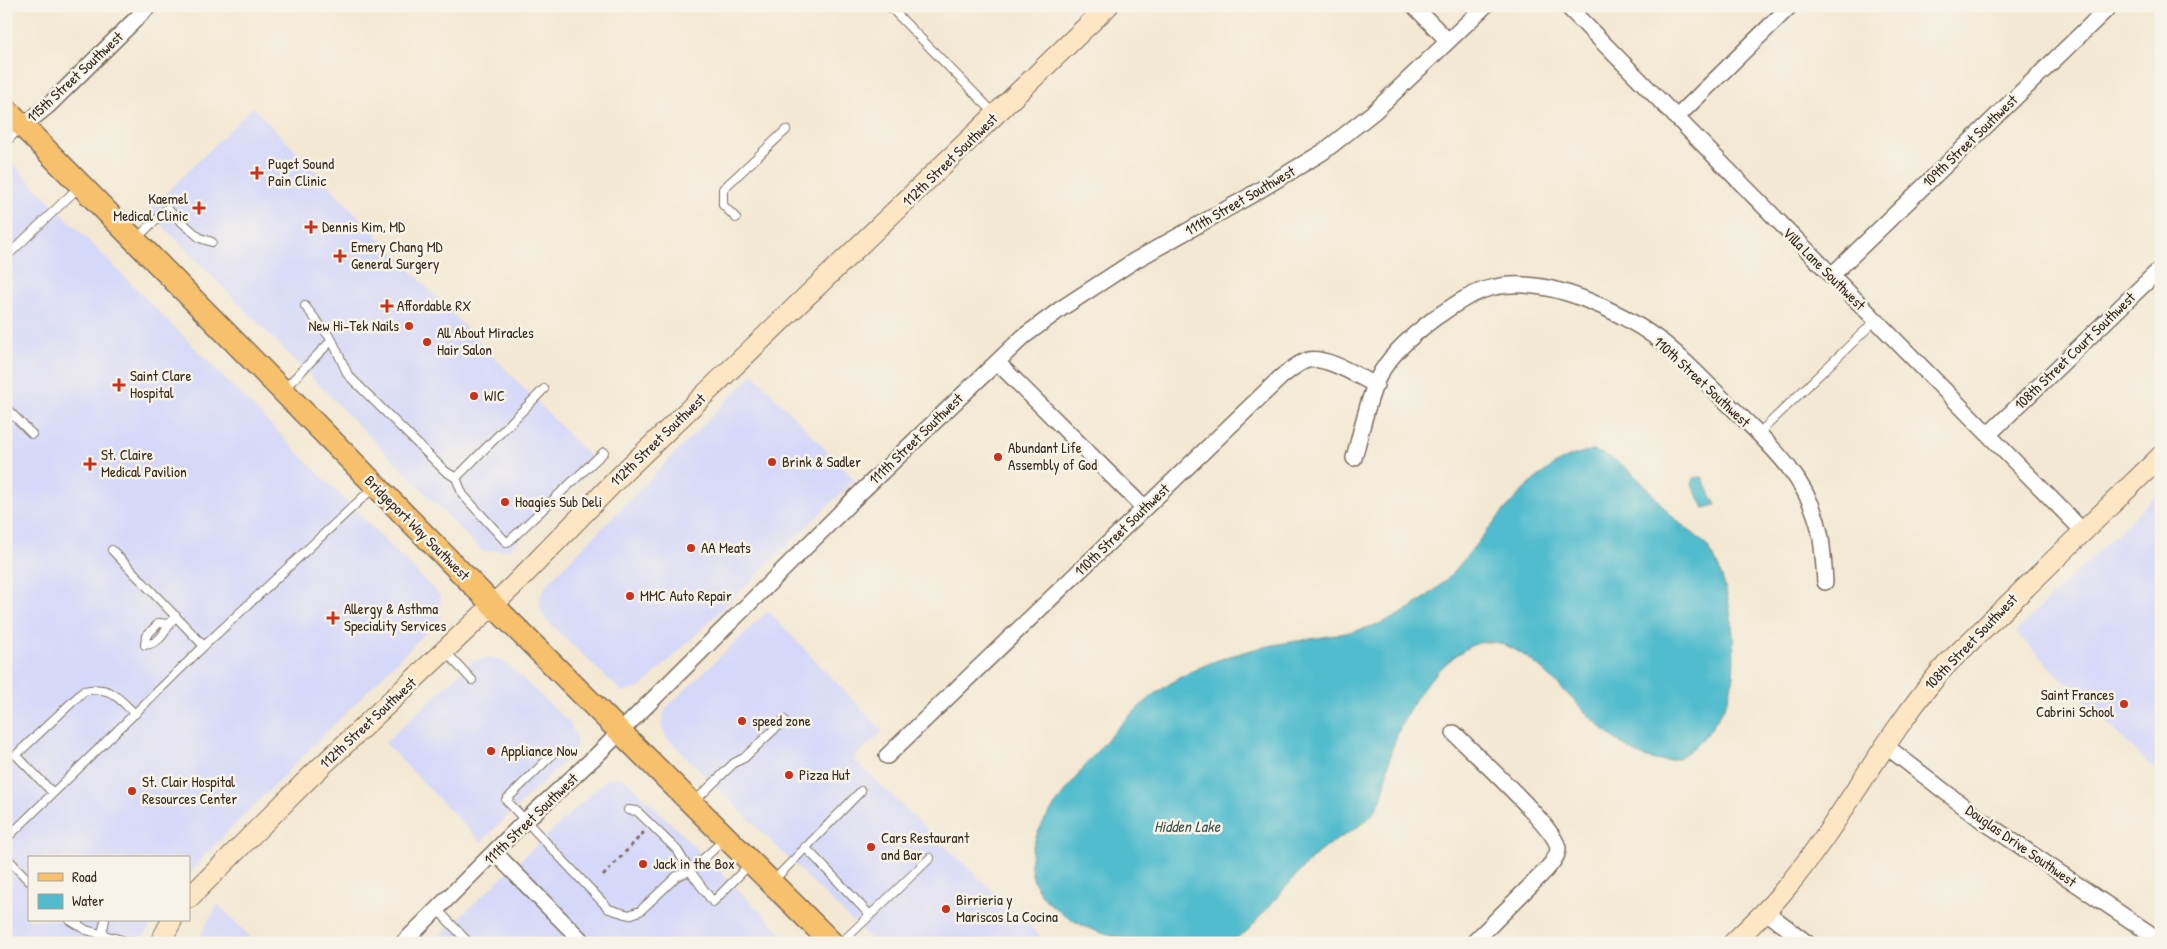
<svg xmlns="http://www.w3.org/2000/svg" width="2167" height="949" font-family="'Patrick Hand',sans-serif">
<style>
.built{fill:#d5d8f9}
.water{fill:#51bccd;stroke:#467376}
.lines{fill:none;stroke-linecap:round;stroke-linejoin:round}
.lane-casing{stroke:#7b6c5d;stroke-width:10}
.street-casing{stroke:#7b6c5d;stroke-width:18}
.secondary-casing{stroke:#7b6c5d;stroke-width:22}
.primary-casing{stroke:#7b6c5d;stroke-width:25}
.path{stroke:#7b6c5d;stroke-width:3;stroke-dasharray:4 4;stroke-linecap:butt}
.lane{stroke:#fff;stroke-width:8}
.street{stroke:#fff;stroke-width:15}
.secondary{stroke:#fce6c4;stroke-width:20}
.primary{stroke:#f7c06c;stroke-width:22}
.poi-dot{fill:#c8321e;stroke:#f7f3e8;stroke-width:2}
.labels{text-anchor:middle;stroke-width:5;stroke-linejoin:round;paint-order:stroke}
.street-label{font-size:15px;fill:#3b2a1e;stroke:#f7f3e8}
.poi-label{font-size:15px;fill:#3b2a1e;stroke:#f7f3e8;text-anchor:start}
.water-label{font-size:16px;font-style:italic;fill:#425653;stroke:#f7f3e8}
</style>
<rect width="100%" height="100%" fill="#f7f3e8"/>
<filter id="ink" filterUnits="userSpaceOnUse"><feTurbulence type="fractalNoise" baseFrequency=".02" numOctaves="2"/><feDisplacementMap in="SourceGraphic" scale="10" xChannelSelector="R" yChannelSelector="G"/><feConvolveMatrix kernelMatrix="1 2 1 2 8 2 1 2 1" color-interpolation-filters="sRGB"/></filter>
<filter id="wash" filterUnits="userSpaceOnUse"><feTurbulence type="fractalNoise" baseFrequency=".0096" numOctaves="4" result="noise"/><feDisplacementMap in="SourceGraphic" scale="20" xChannelSelector="R" yChannelSelector="G"/><feGaussianBlur stdDeviation="1.12" result="paint"/><feColorMatrix in="noise" values="0 0 0 0 0 0 0 0 0 0 0 0 0 0 0 0 0 1.4 0 .05"/><feComposite in="paint" operator="in"/></filter>
<g filter="url(#wash)">
<rect width="100%" height="100%" fill="#f3e8d3"/>
<!-- built -->
<path class="built" d="M253,107L597,464L510,549L483,552L148,211Z
M6,157L440,596L441,617L206,854L189,875V858H29V920H155L139,943H6Z
M753,374L855,480L651,678L638,689L622,692L546,620L540,608L541,594L547,584Z
M2161,491V776L2015,632Z
M768,611L883,731L853,759L1048,943H874L667,738L661,726L665,709Z
M490,657L506,663L569,722L576,736V744L574,752L481,842L385,743L473,661Z
M617,777L627,780L792,943H432L606,780Z
M218,904L256,943H196Z"/>
<!-- water -->
<path class="water" d="M1594,451C1625,459 1648,489 1668,512C1679,525 1694,532 1706,545C1730,573 1740,657 1730,692C1725,708 1716,723 1705,736C1695,747 1679,762 1663,761C1596,759 1529,610 1467,648C1428,672 1401,714 1390,757C1386,774 1385,797 1375,811C1361,830 1335,838 1318,853C1292,877 1271,906 1246,932L1229,943C1163,943 1097,949 1046,900C1019,872 1032,835 1053,808C1086,765 1120,717 1165,687C1198,664 1240,651 1279,644C1322,636 1371,634 1409,609C1427,598 1444,583 1457,568C1489,530 1541,453 1594,451Z
M1702,477L1716,505L1704,508L1692,485L1694,478Z"/>
</g>
<g filter="url(#ink)">
<g class="lines">
<!-- lane casing -->
<g class="lane-casing">
<path id="lane" d="M889,6L995,114
M6,142L21,127
M736,218L723,205V189L786,130
M136,239L167,209L200,238L212,242
M6,257L79,187
M305,306L332,340L348,375L445,471L456,478L463,495L507,543L604,452
M285,388L332,340
M6,408L32,434
M1758,434L1875,321
M456,478L544,389
M112,550L204,646
M168,624L159,623L146,636L145,645C165,642 164,628 176,616
M445,651L472,680
M551,756L506,800L609,909L629,915L640,911L677,876L690,871L725,839
M53,793L16,755L84,691C110,685 117,697 135,714
M694,802L734,763L744,758L784,720
M628,810L637,811L677,850L690,871L713,902L750,864
M6,839L204,646L374,487
M805,847L870,915
M6,857L29,881
M773,881L861,791
M437,909L469,943
M70,920L86,930L133,943
M102,934L105,920
M841,943L930,858"/>
</g>
<!-- street casing -->
<g class="street-casing">
<path id="street" d="M1414,6L1448,41
M1567,6L2083,531
M1676,118L1790,6
M23,126L48,106L149,6
M1831,276L2110,6
M997,362L1144,508
M1989,434L2161,268
M1354,458C1361,433 1367,401 1378,378C1389,355 1415,333 1435,318C1454,305 1473,291 1495,287C1548,276 1619,310 1661,341C1681,356 1698,375 1716,392C1757,433 1809,474 1820,533C1823,549 1824,566 1825,582
M1454,733C1472,752 1556,827 1558,848C1558,857 1551,864 1545,871L1473,943
M1886,746L1980,819L2161,941
M887,756L1281,377C1289,371 1299,362 1308,360C1327,356 1359,377 1376,385
M495,853L584,943
M1765,911L1807,943
M403,943L526,820L597,755L859,494L1023,337L1062,308L1134,261L1248,197L1323,152L1375,111L1485,6"/>
</g>
<!-- secondary casing -->
<g class="secondary-casing">
<path id="secondary" d="M189,898L308,779L514,585L624,472L1108,6
M160,943L172,920
M1733,943C1749,927 1767,911 1781,894C1842,822 1884,736 1946,665L2161,456"/>
</g>
<!-- primary casing -->
<g class="primary-casing">
<path id="primary" d="M6,109L493,605L832,943"/>
</g>
<!-- path -->
<path class="path" d="M603,876L644,832"/>
<!-- lane -->
<use href="#lane" class="lane"/>
<!-- street -->
<use href="#street" class="street"/>
<!-- secondary -->
<use href="#secondary" class="secondary"/>
<!-- primary -->
<use href="#primary" class="primary"/>
</g>
</g>
<!-- markers -->
<g class="poi-dot">
<path d="M254.5 165.5h5v5h5v5h-5v5h-5v-5h-5v-5h5z"/>
<path d="M196.5 200.5h5v5h5v5h-5v5h-5v-5h-5v-5h5z"/>
<path d="M308.5 219.5h5v5h5v5h-5v5h-5v-5h-5v-5h5z"/>
<path d="M337.5 248.5h5v5h5v5h-5v5h-5v-5h-5v-5h5z"/>
<path d="M384.5 298.5h5v5h5v5h-5v5h-5v-5h-5v-5h5z"/>
<circle cx="409" cy="326" r="5"/>
<circle cx="427" cy="342" r="5"/>
<path d="M116.5 377.5h5v5h5v5h-5v5h-5v-5h-5v-5h5z"/>
<circle cx="474" cy="396" r="5"/>
<circle cx="998" cy="457" r="5"/>
<circle cx="772" cy="462" r="5"/>
<path d="M87.5 456.5h5v5h5v5h-5v5h-5v-5h-5v-5h5z"/>
<circle cx="505" cy="502" r="5"/>
<circle cx="691" cy="548" r="5"/>
<circle cx="630" cy="596" r="5"/>
<path d="M330.5 610.5h5v5h5v5h-5v5h-5v-5h-5v-5h5z"/>
<circle cx="2124" cy="704" r="5"/>
<circle cx="742" cy="721" r="5"/>
<circle cx="491" cy="751" r="5"/>
<circle cx="789" cy="775" r="5"/>
<circle cx="132" cy="791" r="5"/>
<circle cx="871" cy="847" r="5"/>
<circle cx="643" cy="864" r="5"/>
<circle cx="946" cy="909" r="5"/>
</g>
<g class="labels">
<!-- street labels -->
<g class="street-label">
<text transform="translate(75 77) rotate(-43)" y="5">115th Street Southwest</text>
<text transform="translate(1970 141) rotate(-44)" y="5">109th Street Southwest</text>
<text transform="translate(950 160) rotate(-44)" y="5">112th Street Southwest</text>
<text transform="translate(1240 201) rotate(-30)" y="5">111th Street Southwest</text>
<text transform="translate(1824 269) rotate(45)" y="5">Villa Lane Southwest</text>
<text transform="translate(2075 351) rotate(-44)" y="5">108th Street Court Southwest</text>
<text transform="translate(1702 382) rotate(43)" y="5">110th Street Southwest</text>
<text transform="translate(916 439) rotate(-44)" y="5">111th Street Southwest</text>
<text transform="translate(658 440) rotate(-44)" y="5">112th Street Southwest</text>
<text transform="translate(417 528) rotate(45)" y="5">Bridgeport Way Southwest</text>
<text transform="translate(1122 530) rotate(-44)" y="5">110th Street Southwest</text>
<text transform="translate(1971 642) rotate(-46)" y="5">108th Street Southwest</text>
<text transform="translate(368 723) rotate(-43)" y="5">112th Street Southwest</text>
<text transform="translate(531 819) rotate(-44)" y="5">111th Street Southwest</text>
<text transform="translate(2021 846) rotate(35)" y="5">Douglas Drive Southwest</text>
</g>
<!-- poi labels -->
<g class="poi-label">
<text x="268" y="169">Puget Sound<tspan x="268" dy="17">Pain Clinic</tspan></text>
<text x="188" y="204" text-anchor="end">Kaemel<tspan x="188" dy="17">Medical Clinic</tspan></text>
<text x="322" y="232">Dennis Kim, MD</text>
<text x="351" y="252">Emery Chang MD<tspan x="351" dy="17">General Surgery</tspan></text>
<text x="397" y="311">Affordable RX</text>
<text x="399" y="331" text-anchor="end">New Hi-Tek Nails</text>
<text x="437" y="338">All About Miracles<tspan x="437" dy="17">Hair Salon</tspan></text>
<text x="130" y="381">Saint Clare<tspan x="130" dy="17">Hospital</tspan></text>
<text x="484" y="401">WIC</text>
<text x="1008" y="453">Abundant Life<tspan x="1008" dy="17">Assembly of God</tspan></text>
<text x="101" y="460">St. Claire<tspan x="101" dy="17">Medical Pavilion</tspan></text>
<text x="782" y="467">Brink &amp; Sadler</text>
<text x="515" y="507">Hoagies Sub Deli</text>
<text x="701" y="553">AA Meats</text>
<text x="640" y="601">MMC Auto Repair</text>
<text x="344" y="614">Allergy &amp; Asthma<tspan x="344" dy="17">Speciality Services</tspan></text>
<text x="2114" y="700" text-anchor="end">Saint Frances<tspan x="2114" dy="17">Cabrini School</tspan></text>
<text x="752" y="726">speed zone</text>
<text x="501" y="756">Appliance Now</text>
<text x="799" y="780">Pizza Hut</text>
<text x="142" y="787">St. Clair Hospital<tspan x="142" dy="17">Resources Center</tspan></text>
<text x="881" y="843">Cars Restaurant<tspan x="881" dy="17">and Bar</tspan></text>
<text x="653" y="869">Jack in the Box</text>
<text x="956" y="905">Birrieria y<tspan x="956" dy="17">Mariscos La Cocina</tspan></text>
</g>
<!-- water labels -->
<g class="water-label">
<text x="1187" y="832">Hidden Lake</text>
</g>
</g>
<!-- margin -->
<rect width="2167" height="949" fill="none" stroke="#f7f3e8" stroke-width="25"/>
<!-- legend -->
<rect x="28" y="856" width="162" height="65" fill="#f7f3e8" stroke="#aca397"/>
<rect x="38" y="873" width="25" height="8" fill="#f7c06c" stroke="#aca397"/>
<text x="72" y="882" font-size="15" fill="#3b2a1e">Road</text>
<rect x="38" y="894" width="25" height="15" fill="#51bccd" stroke="#aca397"/>
<text x="72" y="906" font-size="15" fill="#3b2a1e">Water</text>
</svg>
